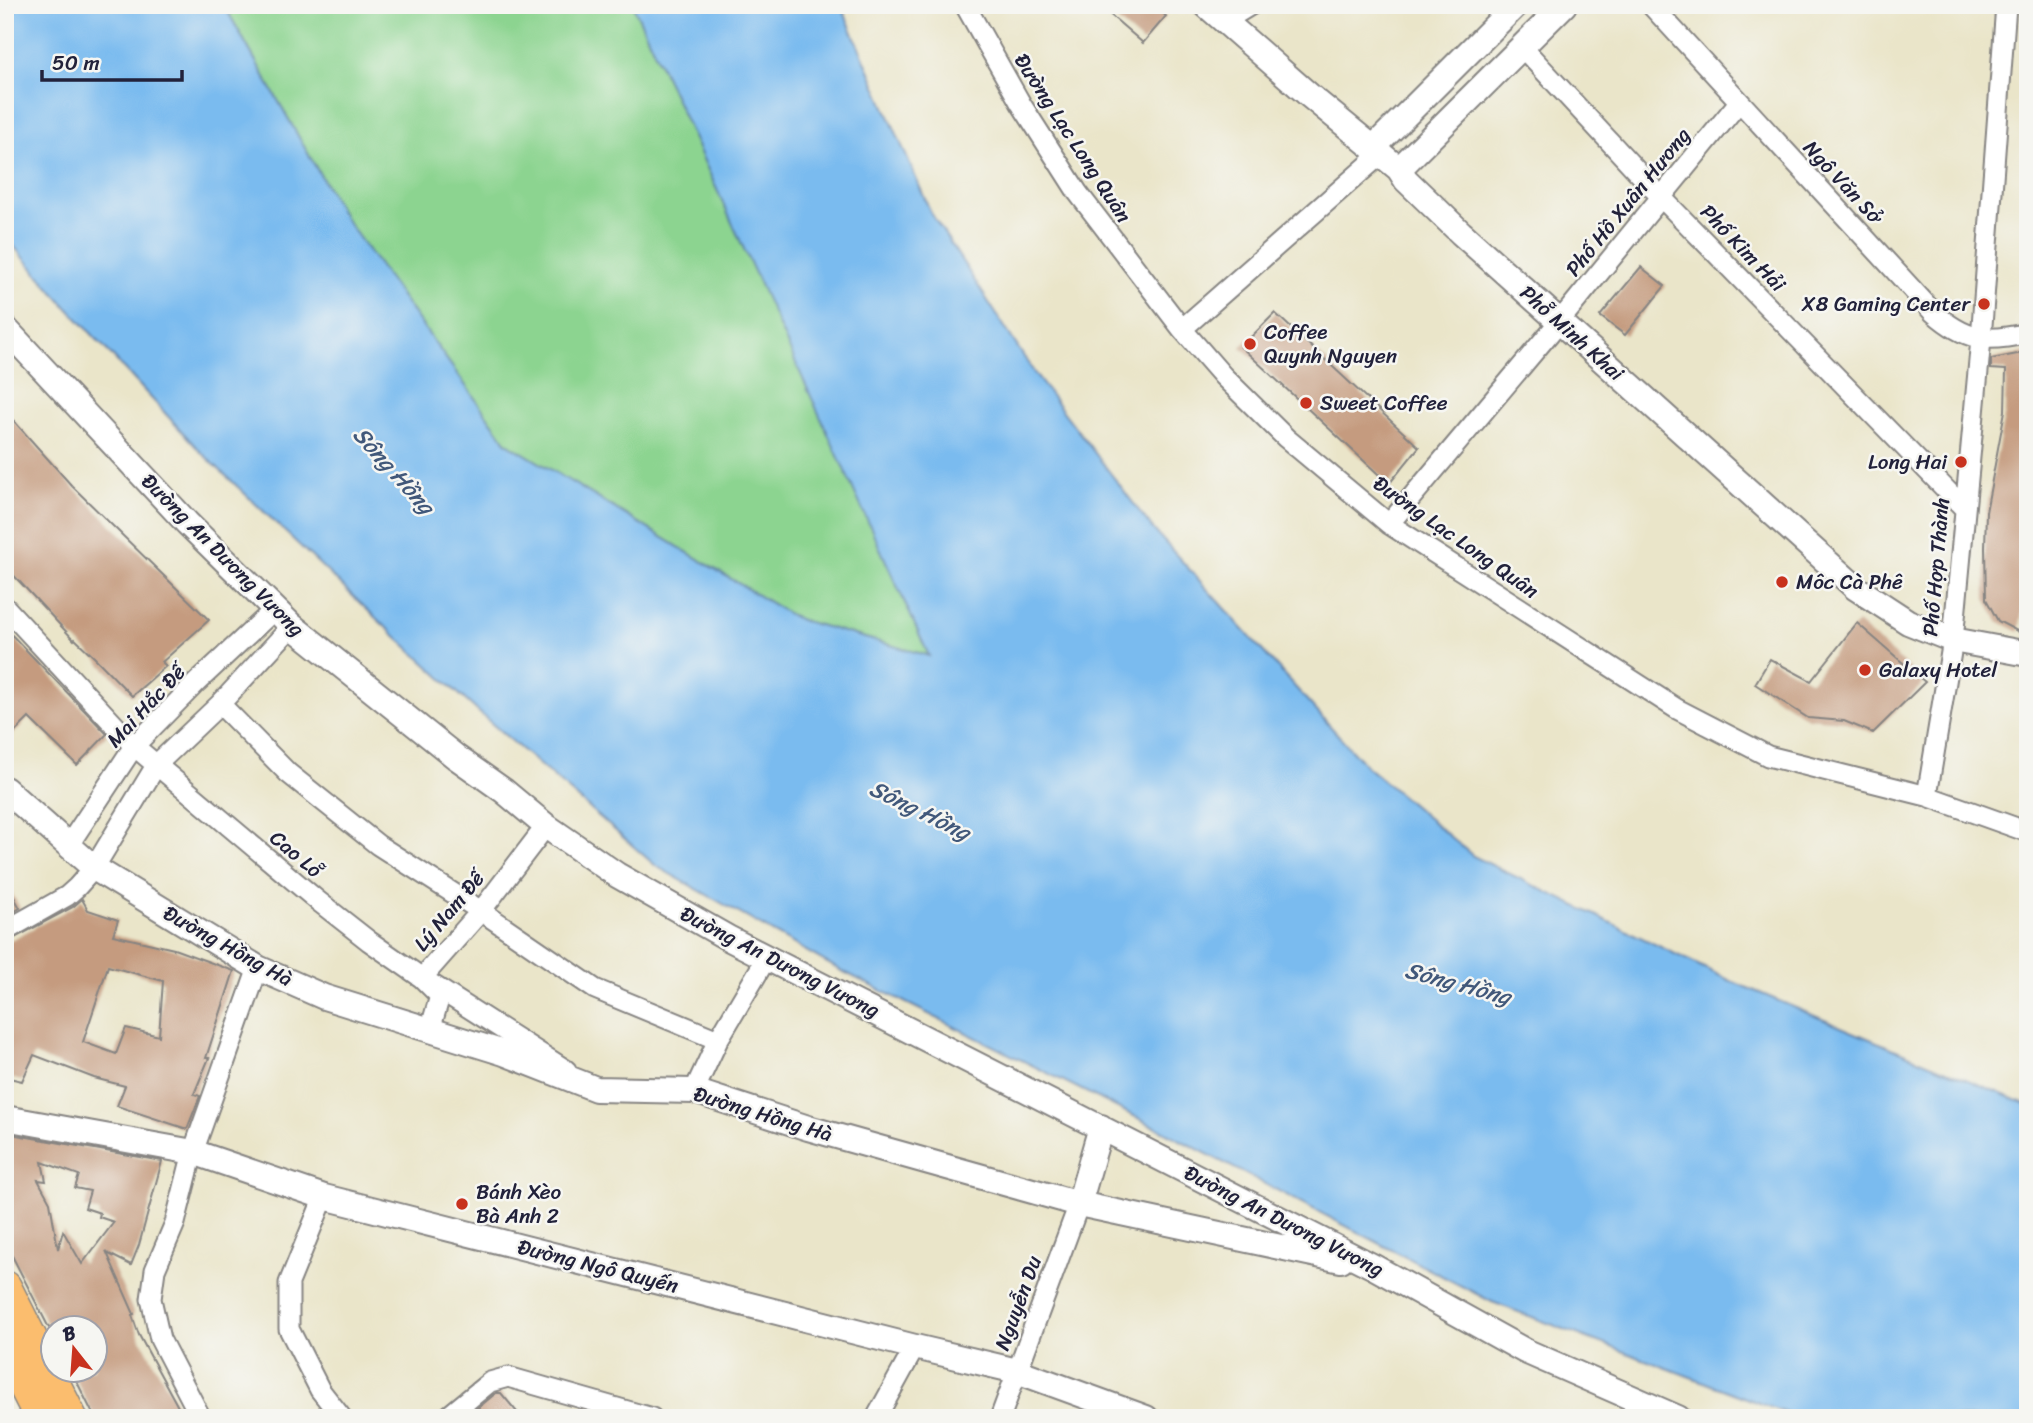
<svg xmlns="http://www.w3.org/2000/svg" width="2033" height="1423" font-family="Sriracha,sans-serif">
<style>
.green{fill:#8cd490;stroke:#577b66;stroke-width:2}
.water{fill:#7abbef;stroke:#4e6e95;stroke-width:2}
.building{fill:#c59b7f;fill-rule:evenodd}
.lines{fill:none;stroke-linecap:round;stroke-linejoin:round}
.minor-casing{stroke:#868482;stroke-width:23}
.tertiary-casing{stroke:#868482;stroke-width:28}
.primary-casing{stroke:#868482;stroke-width:35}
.minor{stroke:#fff;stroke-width:19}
.tertiary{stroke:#fff;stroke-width:24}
.primary{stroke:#fbbd6e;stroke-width:32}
.poi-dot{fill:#c8321e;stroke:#f6f6f2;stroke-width:2.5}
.labels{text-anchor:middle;stroke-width:5;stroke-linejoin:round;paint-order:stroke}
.street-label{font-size:21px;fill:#22223b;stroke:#f6f6f2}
.poi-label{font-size:21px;fill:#22223b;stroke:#f6f6f2;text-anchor:start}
.water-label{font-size:23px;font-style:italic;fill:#41587a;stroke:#f6f6f2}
</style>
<rect width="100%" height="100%" fill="#f6f6f2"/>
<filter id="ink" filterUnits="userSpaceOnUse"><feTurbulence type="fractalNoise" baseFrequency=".0143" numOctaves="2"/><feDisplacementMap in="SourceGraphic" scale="14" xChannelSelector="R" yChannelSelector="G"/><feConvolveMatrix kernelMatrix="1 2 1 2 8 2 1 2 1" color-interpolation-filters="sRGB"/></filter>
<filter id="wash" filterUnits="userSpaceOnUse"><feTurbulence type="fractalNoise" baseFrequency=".00686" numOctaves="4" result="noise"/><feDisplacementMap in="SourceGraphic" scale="28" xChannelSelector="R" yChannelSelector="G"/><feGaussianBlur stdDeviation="1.57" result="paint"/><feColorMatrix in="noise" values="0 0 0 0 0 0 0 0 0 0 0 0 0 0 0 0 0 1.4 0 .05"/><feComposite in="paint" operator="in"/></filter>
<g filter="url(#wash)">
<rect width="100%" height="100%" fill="#eae5c9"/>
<!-- green -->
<path class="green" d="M224,5H633L930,656L797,619L507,443L344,217Z"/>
<!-- water -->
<path class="water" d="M5,5H224L344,217L507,443L797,619L929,656L633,5H841L931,213L1037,377L1153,529L1366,766L1473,856L1731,981L2028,1105V1418H1799L1492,1302L1138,1118L838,969L656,866L483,716L377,619L200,451L54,293L5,236Z"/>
<g id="blocks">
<!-- building -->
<path class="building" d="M1099,5H1153L1166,16L1143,43Z
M1641,267L1665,286L1625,335L1600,316Z
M1275,313L1419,447L1389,484L1241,347Z
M2028,352V574L2019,632L1998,621L1986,599L1985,548L1986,512L2005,411L2006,370L1991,369V359Z
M5,411L72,486L209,620L162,662L166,666L132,696L94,657L75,639L74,640L5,566Z
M1857,623L1925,682L1873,733L1844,721L1808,718L1755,684L1770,659L1811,681Z
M5,628L107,734L77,765L29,718L5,742Z
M5,881L20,908L5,917Z
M82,899L88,910L118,920L113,935L174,949L234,971L206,1058H209L194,1094L200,1096L187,1129L117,1106L125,1086L94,1078L34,1055L22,1081L5,1077V943L73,907ZM108,966L163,981L159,1036L126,1028L116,1054L83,1042Z
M5,1133L162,1161L139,1245L131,1265L107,1253L134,1314L132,1315L139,1335L184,1418H95L71,1370H94V1328H49L5,1242ZM42,1162L79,1175L75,1188L90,1191L85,1208L100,1213L99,1217L114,1222L82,1264L63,1231L58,1249L50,1202L38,1180L46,1181Z
M496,1393H501L522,1418H466Z"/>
</g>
</g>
<g filter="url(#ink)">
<use href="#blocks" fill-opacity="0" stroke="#868482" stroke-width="2"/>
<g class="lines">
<!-- minor casing -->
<g class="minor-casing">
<path id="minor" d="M965,5L1021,104L1078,193L1182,329L1223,376L1286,438L1389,524L1677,709L1768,756L1927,796L2028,832
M1651,5L1933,312C1966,341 1985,343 2028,333
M1223,22L1251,5
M1522,47L1661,197L1964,508
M1182,329L1381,154
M1389,524L1559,322L1739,102
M5,607L134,746L318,901L369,941L422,978L566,1070
M220,704L288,773L378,845L481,911L595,989L718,1040
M1927,796L1953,640L1981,339L2006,5
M68,846L134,746L197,682L274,610
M5,931L67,896L77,887L94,868L157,764L220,704L292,626
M430,1030L440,996L422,978L481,911L546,826
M694,1091L718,1040L767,957
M324,1197L289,1283V1329L320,1390L342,1418
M201,1418L160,1339L151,1299L155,1270L175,1223L193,1152L258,968
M446,1418L490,1382L508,1377L652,1418
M876,1418L915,1347
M1000,1418L1079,1204"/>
</g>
<!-- tertiary casing -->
<g class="tertiary-casing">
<path id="tertiary" d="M1206,5L1310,96L1399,169L1406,180L1461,233L1856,588L1908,622L1953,640L2028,654
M1373,148L1516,5
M1399,169L1564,5
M5,328L187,523L292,626L456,757L504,791L546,826L617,875L728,938L1374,1267L1525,1351L1678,1418
M5,789L94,868L258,968L324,997L504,1053L596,1089L694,1091L808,1128L1079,1204L1341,1260
M5,1118L193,1152L324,1197L915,1347L1017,1371L1146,1418
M1079,1204L1101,1127"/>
</g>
<!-- primary casing -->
<g class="primary-casing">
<path id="primary" d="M5,1287L71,1418
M5,1347L41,1418"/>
</g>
<!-- minor -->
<use href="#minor" class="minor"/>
<!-- tertiary -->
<use href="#tertiary" class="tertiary"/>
<!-- primary -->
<use href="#primary" class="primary"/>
</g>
</g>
<!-- markers -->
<g class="poi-dot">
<circle cx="1984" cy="304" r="7"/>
<circle cx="1250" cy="344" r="7"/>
<circle cx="1306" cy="403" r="7"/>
<circle cx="1961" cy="462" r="7"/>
<circle cx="1782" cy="582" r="7"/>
<circle cx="1865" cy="670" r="7"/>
<circle cx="462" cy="1204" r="7"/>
</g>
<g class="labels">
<!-- street labels -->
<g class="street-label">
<text transform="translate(1073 138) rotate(57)" y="7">Đường Lạc Long Quân</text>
<text transform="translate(1843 182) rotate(47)" y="7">Ngô Văn Sở</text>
<text transform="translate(1628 202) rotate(-51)" y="7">Phố Hồ Xuân Hương</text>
<text transform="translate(1743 248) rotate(46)" y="7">Phố Kim Hải</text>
<text transform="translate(1572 333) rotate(42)" y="7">Phỗ Minh Khai</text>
<text transform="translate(1456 537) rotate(35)" y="7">Đường Lạc Long Quân</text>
<text transform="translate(223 555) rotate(45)" y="7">Đường An Dương Vương</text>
<text transform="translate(1936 567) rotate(-85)" y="7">Phố Hợp Thành</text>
<text transform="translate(146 706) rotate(-47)" y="7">Mai Hắc Đế</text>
<text transform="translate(296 854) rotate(40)" y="7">Cao Lỗ</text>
<text transform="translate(449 911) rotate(-50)" y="7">Lý Nam Đế</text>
<text transform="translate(228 946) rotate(29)" y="7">Đường Hồng Hà</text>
<text transform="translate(780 962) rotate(27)" y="7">Đường An Dương Vương</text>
<text transform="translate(763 1114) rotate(17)" y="7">Đường Hồng Hà</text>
<text transform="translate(1284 1221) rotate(27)" y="7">Đường An Dương Vương</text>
<text transform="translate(598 1266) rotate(14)" y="7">Đường Ngô Quyến</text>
<text transform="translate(1018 1303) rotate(-70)" y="7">Nguyễn Du</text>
</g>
<!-- poi labels -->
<g class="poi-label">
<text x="1970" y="311" text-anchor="end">X8 Gaming Center</text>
<text x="1264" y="339">Coffee<tspan x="1264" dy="24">Quynh Nguyen</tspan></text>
<text x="1320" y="410">Sweet Coffee</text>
<text x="1947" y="469" text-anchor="end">Long Hai</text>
<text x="1796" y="589">Môc Cà Phê</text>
<text x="1879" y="677">Galaxy Hotel</text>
<text x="476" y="1199">Bánh Xèo<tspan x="476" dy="24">Bà Anh 2</tspan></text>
</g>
<!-- water labels -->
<g class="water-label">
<text transform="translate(394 470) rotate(48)" y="8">Sông Hồng</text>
<text transform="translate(920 810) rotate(26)" y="8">Sông Hồng</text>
<text transform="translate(1458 983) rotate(15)" y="8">Sông Hồng</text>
</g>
</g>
<!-- margin -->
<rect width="2033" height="1423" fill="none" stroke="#f6f6f2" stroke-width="28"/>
<!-- north arrow -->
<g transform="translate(74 1349) rotate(343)"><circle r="33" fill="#f6f6f2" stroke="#a1a1a9" stroke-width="2"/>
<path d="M0-5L12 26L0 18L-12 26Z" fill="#c8321e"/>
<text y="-10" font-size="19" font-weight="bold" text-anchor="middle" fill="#22223b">B</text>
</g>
<!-- scale -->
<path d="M42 70v10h140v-10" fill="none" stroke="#22223b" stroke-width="3.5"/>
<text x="52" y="70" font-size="21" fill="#22223b" stroke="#f6f6f2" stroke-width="5" paint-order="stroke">50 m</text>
</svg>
